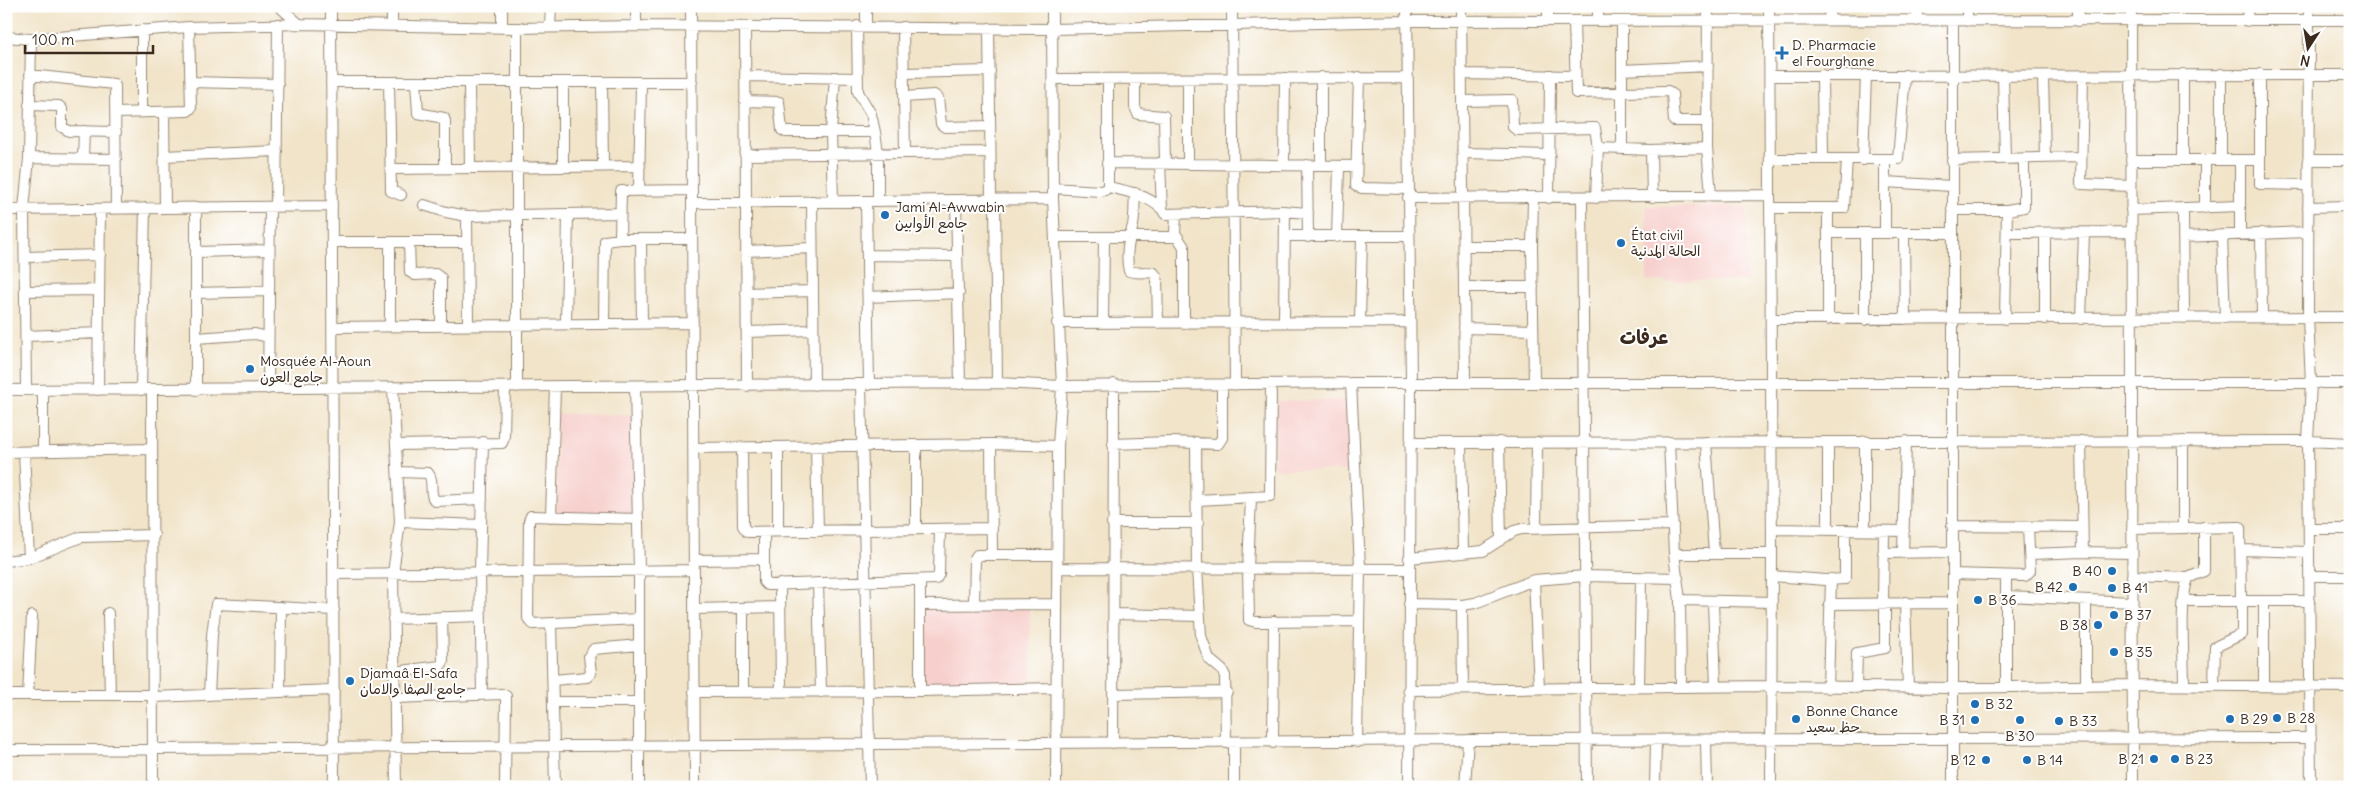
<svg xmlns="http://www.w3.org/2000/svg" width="2356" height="793" font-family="Delius,'Playpen Sans Arabic',sans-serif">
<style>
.built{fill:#f7d0cd}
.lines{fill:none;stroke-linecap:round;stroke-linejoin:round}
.minor-casing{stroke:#968774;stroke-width:12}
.minor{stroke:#fff;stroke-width:10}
.poi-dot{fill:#1f6fb2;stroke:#fff;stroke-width:2}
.labels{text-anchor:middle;stroke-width:4;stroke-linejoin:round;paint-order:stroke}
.poi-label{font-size:14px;fill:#3b2a1e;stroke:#fff;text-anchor:start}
.district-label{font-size:19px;font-weight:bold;fill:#3b2a1e;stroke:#fff}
</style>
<rect width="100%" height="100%" fill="#fff"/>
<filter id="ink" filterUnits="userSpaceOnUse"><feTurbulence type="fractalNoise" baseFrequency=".02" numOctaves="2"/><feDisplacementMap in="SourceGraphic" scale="10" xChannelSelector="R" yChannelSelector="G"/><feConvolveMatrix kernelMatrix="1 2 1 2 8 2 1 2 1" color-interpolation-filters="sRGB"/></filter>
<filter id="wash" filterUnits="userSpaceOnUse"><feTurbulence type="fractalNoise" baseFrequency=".0096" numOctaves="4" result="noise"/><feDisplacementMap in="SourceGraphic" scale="20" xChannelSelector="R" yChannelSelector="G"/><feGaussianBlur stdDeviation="1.12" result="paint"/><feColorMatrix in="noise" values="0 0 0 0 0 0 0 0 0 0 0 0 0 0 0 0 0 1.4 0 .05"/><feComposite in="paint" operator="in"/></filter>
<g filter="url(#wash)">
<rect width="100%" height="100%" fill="#f1e4c9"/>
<!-- built -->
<path class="built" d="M1646,206L1747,207L1746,281H1647Z
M1349,400L1353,471L1274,469L1276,401Z
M557,414L634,415L633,517L556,516Z
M1029,606L1032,685H923L922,610Z"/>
</g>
<g filter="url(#ink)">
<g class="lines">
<!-- minor casing -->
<g class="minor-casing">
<path id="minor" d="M279,6L299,24
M331,6L334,787
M502,6V27
M636,6V26
M691,6L695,787
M1052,6L1053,199L1062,386L1058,446L1056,787
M1232,6L1235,385
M1407,6L1411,383L1409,787
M1461,6L1465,382
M1708,6L1707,148L1711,195
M1769,6L1772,554L1771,787
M2078,6V21
M2131,6L2133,787
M2309,6L2308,317L2311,383L2308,441L2311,787
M1829,20L1830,6
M1548,21V6
M1574,21L1576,93L1668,91L1672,94L1674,121H1708
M1598,21V6
M1917,21V6
M1953,21V787
M1967,21V6
M2247,21L2248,6
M392,26V6
M857,26L858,92L871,114L875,132L878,153V201
M866,26V6
M550,27L551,6
M745,27L747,386
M903,27L905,153
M989,28L991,200
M142,30V112
M6,37L31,39L189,27L299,24L517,28L636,26L1052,29L1407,21L2350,20
M1622,70L1708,66
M904,73L990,71
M1462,74L1574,76
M2260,74V184L2308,185
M30,75L114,84L115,86L116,209
M1822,75L1823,159
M2003,75L2005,159
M745,76L857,78
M1770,76L2350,75
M2043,76L2045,158
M2083,76L2081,184L2131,186
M1321,77V165
M1359,77L1356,186L1362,188L1408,189
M1053,79L1407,78
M1135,79V107L1138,114L1164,116L1165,163
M191,82L278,84
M331,82H692
M389,82L391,191L401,195
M416,82L418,113L444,118L445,121V168
M469,83L470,168
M602,83L603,166
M904,97L934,95L938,98L941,124L945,127L990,126
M745,101L779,102L782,130L786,132H875
M1463,101L1512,100L1513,127L1517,130L1595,128L1598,148L1596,198
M29,105L59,106L62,109V127L69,131L116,132
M164,112L165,208
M116,113L188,111L191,108L189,27
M1598,148L1651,150L1707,148
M1622,149V21
M1651,150L1652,197
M1463,153L1550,155
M745,155L990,152
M164,156L277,151
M29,158L116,159
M83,158L84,131
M1770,159H1898L1905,75
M1863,160L1866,75
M1885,160V233
M1952,160L2081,157
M2131,160H2259
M2183,160V74
M2205,160V208
M2221,160V74
M2240,160V234
M2308,160H2350
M1107,163L1356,166
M1160,163L1162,209L1165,214L1283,211L1308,213
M1188,164V79
M1284,164L1285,78
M1307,165L1308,237
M563,167V83
M391,169L640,166
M1885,182L1952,186
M1108,187C1127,191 1147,195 1162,209
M1053,188L1100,191L1105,190L1108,187V80
M639,190L641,82
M1135,193C1134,203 1135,215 1133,225C1129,240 1125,255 1129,271C1137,274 1146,271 1154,273L1157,277L1158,323
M1408,198L1770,195
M1533,198L1532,246L1534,382
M1549,198L1550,75
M1582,198L1587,787
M812,201L814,385
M833,201L831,132L835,77
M866,201L869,385
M956,201L960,384
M995,201L997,383
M692,203L1053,199
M424,205L446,212L467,216L620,213
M276,207L278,24
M2308,207L2350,206
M1771,208H1844L1847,160
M1828,208V320
M2183,209L2184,318
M6,210L332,206
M1952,210H2007L2024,207V159
M2131,210L2240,206
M1176,214L1175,233L1184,247V324
M467,216L468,325
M1828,233H1952
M1865,233V320
M2008,233L2131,232
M2045,233V319
M2261,233L2262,317
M1904,234L1905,319
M2222,235L2225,318
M1285,236H1409
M1055,237H1176
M1337,237L1339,166
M2183,237L2308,232
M620,239L621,191L692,190
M641,239L642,323
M333,242H467
M409,242L410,272L415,275L435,274L441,278V325
M1464,246H1532
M746,251L812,248
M196,252L269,250
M868,255L957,256
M25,257L100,255
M1465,287H1533
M25,291L99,290
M196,293L269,291
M746,293L813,291
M868,297L959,293
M1771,319L2350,317
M2005,319L2007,210
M2081,319L2084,233
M1284,322L1285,212
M1360,322L1362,237
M1057,323L1410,322
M1103,323L1104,238
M566,324L568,214
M604,324L605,241L620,239H692
M390,326V242
M333,327L693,323
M1464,328L1532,330
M747,332L813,330
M26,336L99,333
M196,338L255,334L268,337
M1351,383L1360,567L1357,742
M861,385L870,787
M635,386L639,571V787
M517,387V28
M393,388L400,522L393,573L396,787
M268,389L270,207
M6,390L997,383L1062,386L1351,383H2350
M26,390L24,209L29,158L31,39
M98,390L100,209
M141,390L145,208
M152,390L153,787
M196,390V207
M1865,441V530
M2081,441L2083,552
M2183,441V528
M1196,442L1197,568L1201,636L1209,659L1222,670L1225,676L1226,743
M1499,442L1501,540
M1669,442L1674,554L1680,600L1681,686
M1706,442L1714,553
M1410,443L2308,441L2350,443
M1461,443L1463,553
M991,444L992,555
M1113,444L1171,442L1218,444L1222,438V386
M397,445L502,443L504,438L505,387
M816,446L818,531
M778,447V531
M693,448L991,444L1058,446
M742,448L743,526L747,532L992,528
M43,451V390
M6,452L152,449
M24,452L29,558
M398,472L428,473C435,481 428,493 435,501L482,499
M1251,498L1248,568L1249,620L1256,622L1359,621
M1198,500L1270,496L1271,384
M551,517L555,387
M638,519L531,516L529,521L528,618L533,624L639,619
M400,522L481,525
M1112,523H1198
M1952,526L2082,527
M916,529V445
M1536,529L1537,442
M1772,529L1904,531
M2132,529L2240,527L2241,601
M2309,529H2350
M1828,530V442
M764,532V582L767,585L936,579L939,574L940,529
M2241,550L2309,552
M1883,553L1952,552
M1903,553L1906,441
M1674,554H1772
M2031,554L2083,552L2132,553
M1409,558L1483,551L1514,531L1522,529L1673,525
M694,560L764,559
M6,561L29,558L81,537L154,535
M1057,568L1409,569
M334,574L694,570
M1953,574L2025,576L2030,571L2028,527
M1772,576L1826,580L1845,579V530
M2132,576L2188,578
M2309,576H2350
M1534,580L1539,688
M818,583L821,692
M780,584L781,692
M2006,596L2132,602
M1680,600L1772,602
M2086,600V686
M2184,601H2310
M2264,601V686
M1713,602L1716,686
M1883,602L1884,531
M1905,602L1908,688
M1409,604L1462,605L1475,603L1534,580L1585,576L1678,578
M1829,604L1953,603
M920,605L1057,604
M974,605L975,558L977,555H1057
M1462,605L1463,689
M694,609L780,607
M108,613L110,695
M1114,614L1200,616
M393,619L481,616
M551,624L555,787
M394,672L440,666L443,662L442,617
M553,680L587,677L591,673L589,656L594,649L639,645
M2184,685C2184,657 2179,602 2188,578L2204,571V527
M2214,685L2215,647L2242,634V601
M1639,687L1641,578
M2006,687V576
M1828,688L1831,579
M1856,688L1857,653L1885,648V602
M1408,690L1771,686L1953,688L2132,685L2350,687
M920,691V580
M280,692L281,607
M694,692L920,691L1057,688
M743,692V608
M482,694L480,572L483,442
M1113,694L1227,692
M6,695H153
M28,695L32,616
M209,695L212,635L216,604L334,610
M153,697L334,690
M395,698L502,694L506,696L505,787
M554,702H639
M1706,741L1707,787
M1113,743L1114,384
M1273,743L1274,621
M6,750L1468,740L2311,738
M1234,787V743
M1465,787L1468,740
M1655,787L1656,741"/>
</g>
<!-- minor -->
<use href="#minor" class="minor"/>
</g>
</g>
<!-- markers -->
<g class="poi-dot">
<path d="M1779.5 45.5h5v5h5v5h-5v5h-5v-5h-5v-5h5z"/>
<circle cx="885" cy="215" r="5"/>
<circle cx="1621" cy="243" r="5"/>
<circle cx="250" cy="369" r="5"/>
<circle cx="2112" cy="571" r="5"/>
<circle cx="2073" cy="587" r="5"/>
<circle cx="2112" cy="588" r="5"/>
<circle cx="1978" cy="600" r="5"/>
<circle cx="2114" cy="615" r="5"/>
<circle cx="2098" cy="625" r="5"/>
<circle cx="2114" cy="652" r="5"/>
<circle cx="350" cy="681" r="5"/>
<circle cx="1975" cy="704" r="5"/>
<circle cx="2277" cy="718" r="5"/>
<circle cx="1796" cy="719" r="5"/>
<circle cx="2230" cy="719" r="5"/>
<circle cx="1975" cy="720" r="5"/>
<circle cx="2020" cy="720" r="5"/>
<circle cx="2059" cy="721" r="5"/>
<circle cx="2154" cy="759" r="5"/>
<circle cx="2175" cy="759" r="5"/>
<circle cx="1986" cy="760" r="5"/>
<circle cx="2027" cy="760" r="5"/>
</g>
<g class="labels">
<!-- poi labels -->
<g class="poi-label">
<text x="1792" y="50">D. Pharmacie<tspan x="1792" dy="16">el Fourghane</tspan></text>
<text x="895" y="212">Jami Al-Awwabin<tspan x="895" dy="16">جامع الأوابين</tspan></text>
<text x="1631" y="240">État civil<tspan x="1631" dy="16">الحالة المدنية</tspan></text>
<text x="260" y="366">Mosquée Al-Aoun<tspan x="260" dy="16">جامع العون</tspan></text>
<text x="2102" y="576" text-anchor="end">B 40</text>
<text x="2063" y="592" text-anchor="end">B 42</text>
<text x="2122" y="593">B 41</text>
<text x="1988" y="605">B 36</text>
<text x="2124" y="620">B 37</text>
<text x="2088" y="630" text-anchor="end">B 38</text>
<text x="2124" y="657">B 35</text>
<text x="360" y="678">Djamaâ El-Safa<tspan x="360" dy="16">جامع الصفا والامان</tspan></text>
<text x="1985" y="709">B 32</text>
<text x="1806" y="716">Bonne Chance<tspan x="1806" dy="16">حظ سعيد</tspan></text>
<text x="2287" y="723">B 28</text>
<text x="2240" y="724">B 29</text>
<text x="1965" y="725" text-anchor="end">B 31</text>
<text x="2069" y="726">B 33</text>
<text x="2020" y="741" text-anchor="middle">B 30</text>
<text x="2144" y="764" text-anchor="end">B 21</text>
<text x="2185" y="764">B 23</text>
<text x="1976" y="765" text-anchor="end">B 12</text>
<text x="2037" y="765">B 14</text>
</g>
<!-- district labels -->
<g class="district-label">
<text x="1644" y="344">عرفات</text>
</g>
</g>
<!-- margin -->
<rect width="2356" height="793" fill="none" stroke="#fff" stroke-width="25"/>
<!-- north arrow -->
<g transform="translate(2308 48) rotate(192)" stroke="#ffffff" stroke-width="4" paint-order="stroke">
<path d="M0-4L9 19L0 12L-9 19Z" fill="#3b2a1e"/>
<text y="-8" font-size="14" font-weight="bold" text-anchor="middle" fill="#3b2a1e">N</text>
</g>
<!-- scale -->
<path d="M25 45v8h128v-8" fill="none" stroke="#3b2a1e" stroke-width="2.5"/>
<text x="32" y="45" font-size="15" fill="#3b2a1e" stroke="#ffffff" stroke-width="4" paint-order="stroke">100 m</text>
</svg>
